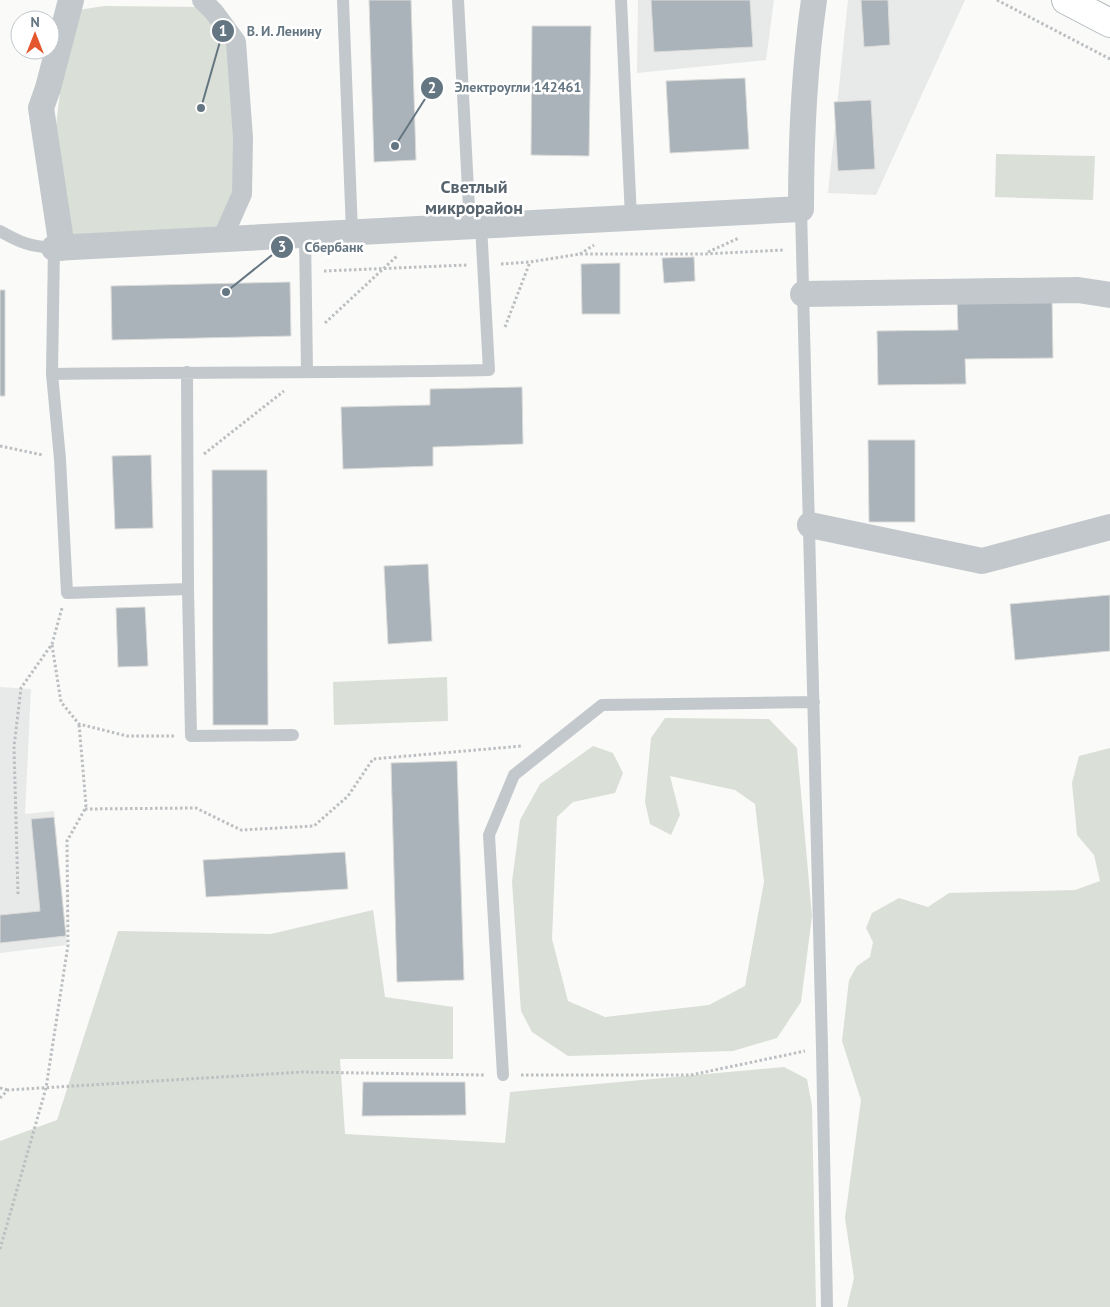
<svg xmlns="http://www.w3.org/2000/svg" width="1110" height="1307" font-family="'PT Sans',sans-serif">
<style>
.built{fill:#e8e9e9}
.green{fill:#dadfd7}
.building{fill:#aab3b9;stroke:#dcdcda}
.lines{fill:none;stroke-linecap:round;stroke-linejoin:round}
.secondary-casing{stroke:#b3babf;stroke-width:30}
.path{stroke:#bbbfc2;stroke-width:3;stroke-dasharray:2.5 2.5;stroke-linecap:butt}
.service{stroke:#c3c8cc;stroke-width:12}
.pedestrian{stroke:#c3c8cc;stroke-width:20}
.minor{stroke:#c3c8cc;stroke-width:26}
.secondary{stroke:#fff;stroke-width:28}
.labels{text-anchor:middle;stroke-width:5;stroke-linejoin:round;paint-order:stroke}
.district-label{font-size:18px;font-weight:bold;fill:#57646e;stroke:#fff}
.leader{fill:none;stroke:#657683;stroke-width:2}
.callout-dot{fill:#657683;stroke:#fff;stroke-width:2}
.mark-label{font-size:15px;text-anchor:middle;font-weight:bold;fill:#fff}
.callout-label{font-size:14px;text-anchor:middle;font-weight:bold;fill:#657683;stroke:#fff;stroke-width:5;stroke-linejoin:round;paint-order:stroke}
</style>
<rect width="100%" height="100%" fill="#fafaf8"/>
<!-- built -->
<path class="built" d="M638,0H774L766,60L637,73Z
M848,0H965L876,195L828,193Z
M0,687L31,689L25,814L54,811L67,945L0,953Z"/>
<!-- green -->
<path class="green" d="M104,6L208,7L233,52L236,192L217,233L75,240L59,198L54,143L64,59L72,11Z
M996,154L1095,156L1093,200L995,197Z
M447,677L448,721L334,725L333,682Z
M665,718L769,719L797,748L812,916L801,1002L777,1038L733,1051L568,1056L532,1032L521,1011L512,882L520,820L540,784L593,746L613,753L623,773L615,793L573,802L557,817L552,939L568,1001L605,1017L709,1005L745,986L764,882L755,804L735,790L670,776L680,815L671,835L650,824L645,802L651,738Z
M1110,748V1307H847L854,1278L845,1218L861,1100L842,1041L849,980L857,966L870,957L873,942L866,928L872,913L899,898L928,907L949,893L1075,890L1100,881L1094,855L1077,835L1072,783L1079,756Z
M373,910L385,997L453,1007V1059H340L345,1134L505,1143L510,1092L784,1067L807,1079L812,1106L816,1307H0V1141L57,1120L118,931L271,934Z"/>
<!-- building -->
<path class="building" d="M369,0H411L416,160L374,162Z
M651,0H750L753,47L654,52Z
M861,0H888L890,45L864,47Z
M532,26H591L589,156L531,155Z
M745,78L749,149L670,153L666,81Z
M871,100L875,169L838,171L834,102Z
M694,257L695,281L664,283L662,258Z
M620,263V314H582L581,264Z
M290,282L291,336L112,340L111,286Z
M0,290H5V396H0Z
M1052,297L1053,358L965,359L966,384L878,385L877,331L958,330L957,299Z
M522,387L523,444L433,447V466L343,469L341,407L430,405V389Z
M868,440H915V522H869Z
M151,455L153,528L115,529L112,456Z
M212,470H267L268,725H213Z
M428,564L432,641L388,644L384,566Z
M1110,595V651L1015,660L1010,604Z
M145,607L148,666L118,667L116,608Z
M457,761L464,980L397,982L391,763Z
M54,817L66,936L0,943V915L40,911L31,819Z
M345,852L348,889L206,897L203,860Z
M363,1082H465L466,1115L362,1116Z"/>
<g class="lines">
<!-- secondary casing -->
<g class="secondary-casing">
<path id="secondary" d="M1066,0L1110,23"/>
</g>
<!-- path -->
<path class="path" d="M997,0L1110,59
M708,252L739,238
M580,254L594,245
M501,264L530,262L580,254H705L784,250
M324,271L467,265
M325,323L397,256
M505,327L530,262
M0,446L43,455
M204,454L284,391
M52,645L61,702L79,724L127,736H175
M85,809L196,808L241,830L314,826L348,796L373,759L522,746
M18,894L14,747L21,688L52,644L62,608
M521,1075H691L805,1051
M0,1088L8,1090
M0,1098L8,1090L303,1072L485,1075
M0,1249L46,1088L68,945L67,841L85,809L86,805L79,724"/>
<!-- service -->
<path class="service" d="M343,0L352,232
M458,0L470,227
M621,0L631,218
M801,209L822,1048L827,1307
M0,231C21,243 29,246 54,248L52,374
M305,235L307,372
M187,372L188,589L67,593L60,459L52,374C198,372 343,373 489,370L481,226
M188,589L191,736L293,735
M503,1075L489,835L514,775L602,705L814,702"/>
<!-- pedestrian -->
<path class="pedestrian" d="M202,0L214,12L236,42L243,138L242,194L222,239"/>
<!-- minor -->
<path class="minor" d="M54,248L801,209C801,140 804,69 814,0
M62,248L41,108L48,88L71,0
M803,294L1078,290L1110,295
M810,525L982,561L1110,527"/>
<!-- secondary -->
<use href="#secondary" class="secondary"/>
</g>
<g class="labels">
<!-- district labels -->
<g class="district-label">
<text x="474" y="193">Светлый<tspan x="474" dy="21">микрорайон</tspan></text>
</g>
</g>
<!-- callouts -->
<path class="leader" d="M201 108L223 31M395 146L432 88M226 292L282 247"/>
<g class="callout-dot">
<circle cx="201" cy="108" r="5"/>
<circle cx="395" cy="146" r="5"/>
<circle cx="226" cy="292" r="5"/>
<circle cx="223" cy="31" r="12"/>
<circle cx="432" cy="88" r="12"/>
<circle cx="282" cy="247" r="12"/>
</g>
<g class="mark-label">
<text x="223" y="36">1</text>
<text x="432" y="93">2</text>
<text x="282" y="252">3</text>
</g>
<g class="callout-label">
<text x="284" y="36">В. И. Ленину</text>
<text x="518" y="92">Электроугли 142461</text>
<text x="334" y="252">Сбербанк</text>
</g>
<!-- north arrow -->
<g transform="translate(35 35)"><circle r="24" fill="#ffffff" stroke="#c1c8cd"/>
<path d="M0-4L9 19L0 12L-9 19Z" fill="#e4572e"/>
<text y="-8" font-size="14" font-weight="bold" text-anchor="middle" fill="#657683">N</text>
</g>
</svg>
